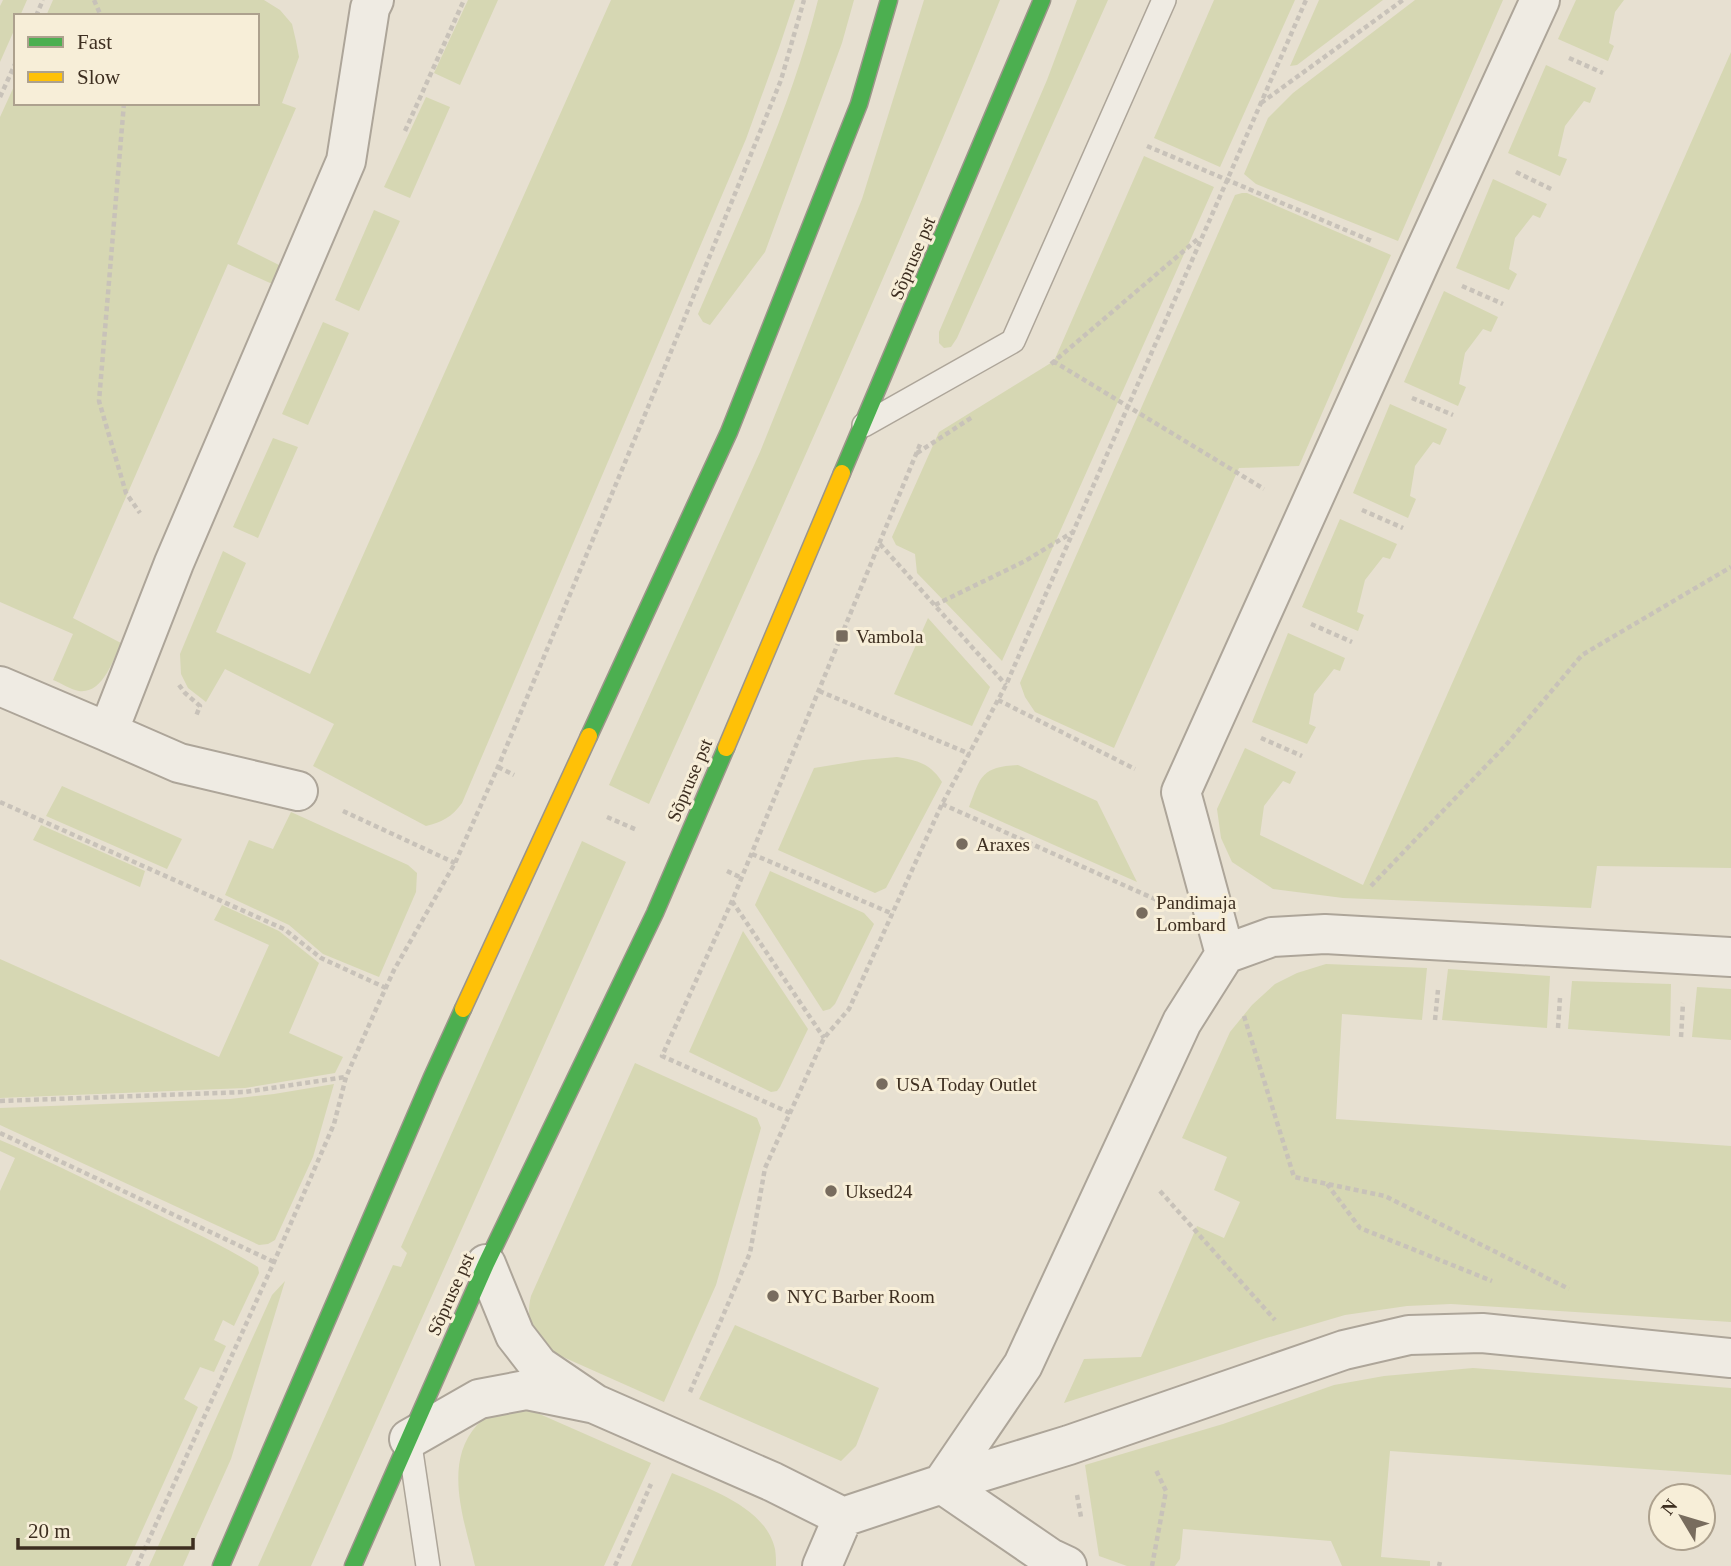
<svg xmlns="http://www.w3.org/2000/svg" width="1731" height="1566" font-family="Georgia,serif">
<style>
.green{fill:#d6d7b3}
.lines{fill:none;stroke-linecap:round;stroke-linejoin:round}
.lane-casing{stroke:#ada599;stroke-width:26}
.street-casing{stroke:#ada599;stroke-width:42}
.fast-casing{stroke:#9c958a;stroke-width:19}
.slow-casing{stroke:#9c958a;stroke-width:19}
.path{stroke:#c8c2b9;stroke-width:4.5;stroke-dasharray:5 3.5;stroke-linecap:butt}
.lane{stroke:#efebe3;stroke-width:23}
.street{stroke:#efebe3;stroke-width:38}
.fast{stroke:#4caf50;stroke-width:16}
.slow{stroke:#ffc107;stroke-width:16}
.poi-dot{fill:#786c5e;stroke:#f7eed8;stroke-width:2.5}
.labels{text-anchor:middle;stroke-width:6;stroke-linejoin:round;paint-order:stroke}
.street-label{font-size:19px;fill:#3d2e20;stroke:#f7eed8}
.poi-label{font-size:19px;fill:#3d2e20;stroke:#f7eed8;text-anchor:start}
</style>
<rect width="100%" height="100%" fill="#e7e0d1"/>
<!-- green -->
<path class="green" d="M3,0H27L20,16H16V26L0,62V6Z
M53,0H264L280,10L292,24L296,41L299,57L282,103L296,108L237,244L279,265L283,269L274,283H270L228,264L73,618L121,643C113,660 103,694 79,691C71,690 61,683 53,680L73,634L0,602V117L16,82V103H257V16H46Z
M468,0H498L460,85L434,73Z
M611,0H795L779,48L746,139L462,803C452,817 442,822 426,826L313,766L334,724L225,669L206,702L188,688L181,674L180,654L223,551L246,563L216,632L310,674Z
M818,0H854L842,43L765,252L710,325L703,322L698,314C742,211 791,109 818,0Z
M924,0H1000C890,271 769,537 649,804L609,785L760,452L862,199Z
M1077,0H1108L957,338L951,347L944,348L939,343V332L1047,80Z
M1214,0H1295L1220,167L1154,138Z
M1319,0H1383L1297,65L1290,66Z
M1415,0H1503L1398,241L1256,184L1244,174L1268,118L1293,93Z
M1576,0H1624L1615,12L1609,43L1614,46L1608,61L1558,39Z
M1731,52V868L1597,866L1591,908L1343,898L1273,889L1232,862L1221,838L1217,809L1245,748L1296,772L1290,784L1283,781L1264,806L1260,835L1363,885Z
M1546,65L1596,88L1590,103L1584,101L1565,126L1558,156L1567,159L1560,176L1508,153Z
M426,97L450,107L410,198L384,187Z
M1144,156L1214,187L1002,661L917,573L915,554L896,545L892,537L939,432L1054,361Z
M1493,179L1547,204L1540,218L1533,215L1515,238L1509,269L1517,274L1509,290L1456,268Z
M1242,193H1247L1391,255L1299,466L1239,468L1114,748L1035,712L1025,697L1020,683L1235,195Z
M374,210L400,221L359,311L335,300Z
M1444,291L1498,317L1491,332L1483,329L1465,353L1459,384L1466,387L1458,406L1404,382Z
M323,322L349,333L308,425L282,414Z
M1390,404L1447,429L1440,445L1433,442L1415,466L1410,496L1416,499L1408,518L1353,493Z
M273,438L298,447L258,538L233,527Z
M1340,519L1397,544L1390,559L1383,557L1365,580L1357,612L1364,615L1358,631L1302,607Z
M928,618L990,687L972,726L894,694Z
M1288,633L1345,658L1340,671L1334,669L1314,694L1309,724L1316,727L1307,744L1252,722Z
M897,757C917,760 931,764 942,782L886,888L875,893L778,850L814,768L863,760Z
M1018,765L1097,801L1137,882L969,807C981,776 981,767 1018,765Z
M62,786L182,839L167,869L46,816Z
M291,812L408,865L417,873L416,892L379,977L323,954L289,925L225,895L249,840L273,849Z
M41,825L145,871L140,887L33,840Z
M582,841L626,862L311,1566H258L393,1265L401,1267L407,1253L401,1247Z
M770,871L864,913L874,924L835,1004L830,1009L823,1011L755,905Z
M222,905L279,931L319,963L289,1033L343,1057L335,1073L245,1088L0,1098V959L219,1057L269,945L214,920Z
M743,931L808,1029L780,1087L777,1091L771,1092L689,1052Z
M1326,964L1427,968L1422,1020L1342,1014L1336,1119L1731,1146V1322L1451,1304L1407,1306L1345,1315L1263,1339L1064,1403L1084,1359L1141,1357L1197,1226L1224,1238L1240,1202L1214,1190L1227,1157L1182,1138L1230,1032L1252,1005L1275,984L1297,973Z
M1448,969L1550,976L1547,1028L1442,1020Z
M1572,981L1671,984L1670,1036L1568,1029Z
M1697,987L1731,989V1040L1692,1037Z
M635,1063L757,1118L761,1128L716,1285L664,1402L554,1353C532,1339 525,1320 531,1296Z
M334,1084L313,1157L275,1240L268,1244L259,1245L0,1125V1108L230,1099L274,1094Z
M0,1140C50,1161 98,1186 147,1209C184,1228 223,1245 258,1267L259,1273L234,1326L223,1320L214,1340L226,1346L214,1372L200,1367L184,1399L198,1407L126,1566H0V1191L15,1158L0,1151Z
M285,1281L231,1459L183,1566H149L272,1295Z
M735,1325L879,1388L856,1446L841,1461L699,1399Z
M1473,1368L1731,1388V1475L1390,1451L1381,1557L1430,1561V1566H1342L1331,1541L1183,1529L1180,1559L1175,1566H1127L1099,1556L1085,1465L1223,1424L1334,1385L1384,1376Z
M522,1409L535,1412L651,1463L604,1566H475C465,1522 442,1464 477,1425C482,1420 489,1415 495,1413C503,1410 514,1410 522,1409Z
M672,1473C707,1488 766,1507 775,1549C776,1555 776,1561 776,1566H631Z"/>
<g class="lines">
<!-- lane casing -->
<g class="lane-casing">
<path id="lane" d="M864,425L1013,341L1164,0
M410,1445L428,1566"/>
</g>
<!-- street casing -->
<g class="street-casing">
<path id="street" d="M0,686L108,732L174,563L346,161L370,8L374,0
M108,732L179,763L298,791
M1225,954L1272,937L1325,934L1731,957
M595,1404L773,1482L843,1517L942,1484L1069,1445L1344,1350L1409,1335L1482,1333L1731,1358
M409,1439L479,1399L526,1390L595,1404L539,1366L515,1335L486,1264
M822,1566L843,1517
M1067,1566L1050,1558L942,1484L1023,1365L1182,1022L1225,954L1181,792L1420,262L1540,0"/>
</g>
<!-- fast casing -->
<g class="fast-casing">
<path id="fast" d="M842,473L1042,0
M589,736L729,432L859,104L889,0
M221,1566L432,1077L463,1009
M353,1566L486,1264L655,913L726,748"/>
</g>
<!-- slow casing -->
<g class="slow-casing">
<path id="slow" d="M726,748L842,473
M463,1009L589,736"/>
</g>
<!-- path -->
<path class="path" d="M94,0L101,16
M36,16L43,0
M1569,58L1603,73
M0,97L16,62
M124,103L99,401L126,493L140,513
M1261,103L1403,0
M405,131L464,0
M1147,146L1374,242
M1516,172L1553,190
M1462,286L1503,304
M1053,361L1264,489
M1051,364L1199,238
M1412,398L1453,415
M917,453L974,416
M1362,510L1403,528
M880,544L1006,685
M935,605L1025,561L1073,532
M1311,624L1352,642
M179,685L185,693L200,706L196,716
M819,691L970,754
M998,700L1135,769
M1261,738L1302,756
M498,767L514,775
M0,802L284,929L321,958L386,988
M942,804L1157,900
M343,811L455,863
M607,817L637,830
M752,854L893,914
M727,871L742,878
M1371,886L1506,745L1582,655L1731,567
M732,901L824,1038
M1244,1016L1294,1177L1385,1196L1569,1289
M1435,1020L1438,990
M1558,1028L1560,998
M1681,1037L1683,1003
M0,1101L245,1092L346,1077
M790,1113L662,1056L732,901L921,442
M0,1133L274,1262
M1327,1184L1360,1228L1492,1281
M1160,1191L1275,1320
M690,1392L750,1253L765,1168L824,1038L849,1009L942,804L1006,685L1306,0
M1077,1495L1081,1517
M137,1566L274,1262L334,1124L346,1077L377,1007L394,970L455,863L498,767L666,364L781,80L804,0
M615,1566L651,1484
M1152,1566L1166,1491L1155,1468
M1439,1566L1440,1562"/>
<!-- lane -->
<use href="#lane" class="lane"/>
<!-- street -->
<use href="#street" class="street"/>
<!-- fast -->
<use href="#fast" class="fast"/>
<!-- slow -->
<use href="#slow" class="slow"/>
</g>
<!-- markers -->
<g class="poi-dot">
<rect x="835" y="629" width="14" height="14" rx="3.5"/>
<circle cx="962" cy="844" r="7"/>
<circle cx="1142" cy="913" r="7"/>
<circle cx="882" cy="1084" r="7"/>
<circle cx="831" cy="1191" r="7"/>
<circle cx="773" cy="1296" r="7"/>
</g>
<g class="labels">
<!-- street labels -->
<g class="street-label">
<text transform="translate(912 258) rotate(-67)" y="7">Sõpruse pst</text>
<text transform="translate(689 780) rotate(-67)" y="7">Sõpruse pst</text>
<text transform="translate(450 1294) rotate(-66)" y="7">Sõpruse pst</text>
</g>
<!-- poi labels -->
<g class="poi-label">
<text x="856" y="643">Vambola</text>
<text x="976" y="851">Araxes</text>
<text x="1156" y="909">Pandimaja<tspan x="1156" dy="22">Lombard</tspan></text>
<text x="896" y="1091">USA Today Outlet</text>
<text x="845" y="1198">Uksed24</text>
<text x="787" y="1303">NYC Barber Room</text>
</g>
</g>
<!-- legend -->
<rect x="14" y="14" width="245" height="91" fill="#f7eed8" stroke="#ada18e" stroke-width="2"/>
<rect x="28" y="37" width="35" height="10" fill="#4caf50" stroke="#ada18e" stroke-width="2"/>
<text x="77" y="49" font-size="21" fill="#3d2e20">Fast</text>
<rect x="28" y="72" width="35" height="10" fill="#ffc107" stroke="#ada18e" stroke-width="2"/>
<text x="77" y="84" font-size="21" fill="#3d2e20">Slow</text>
<!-- north arrow -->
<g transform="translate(1682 1517) rotate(308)"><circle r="33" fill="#f7eed8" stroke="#ada18e" stroke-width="2"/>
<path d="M0-5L12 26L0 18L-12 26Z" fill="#786c5e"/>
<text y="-10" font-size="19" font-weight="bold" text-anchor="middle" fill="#3d2e20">N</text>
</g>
<!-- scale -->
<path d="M18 1538v10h175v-10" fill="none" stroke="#3d2e20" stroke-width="3.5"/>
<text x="28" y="1538" font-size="21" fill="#3d2e20" stroke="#f7eed8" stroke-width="5" paint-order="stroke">20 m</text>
</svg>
